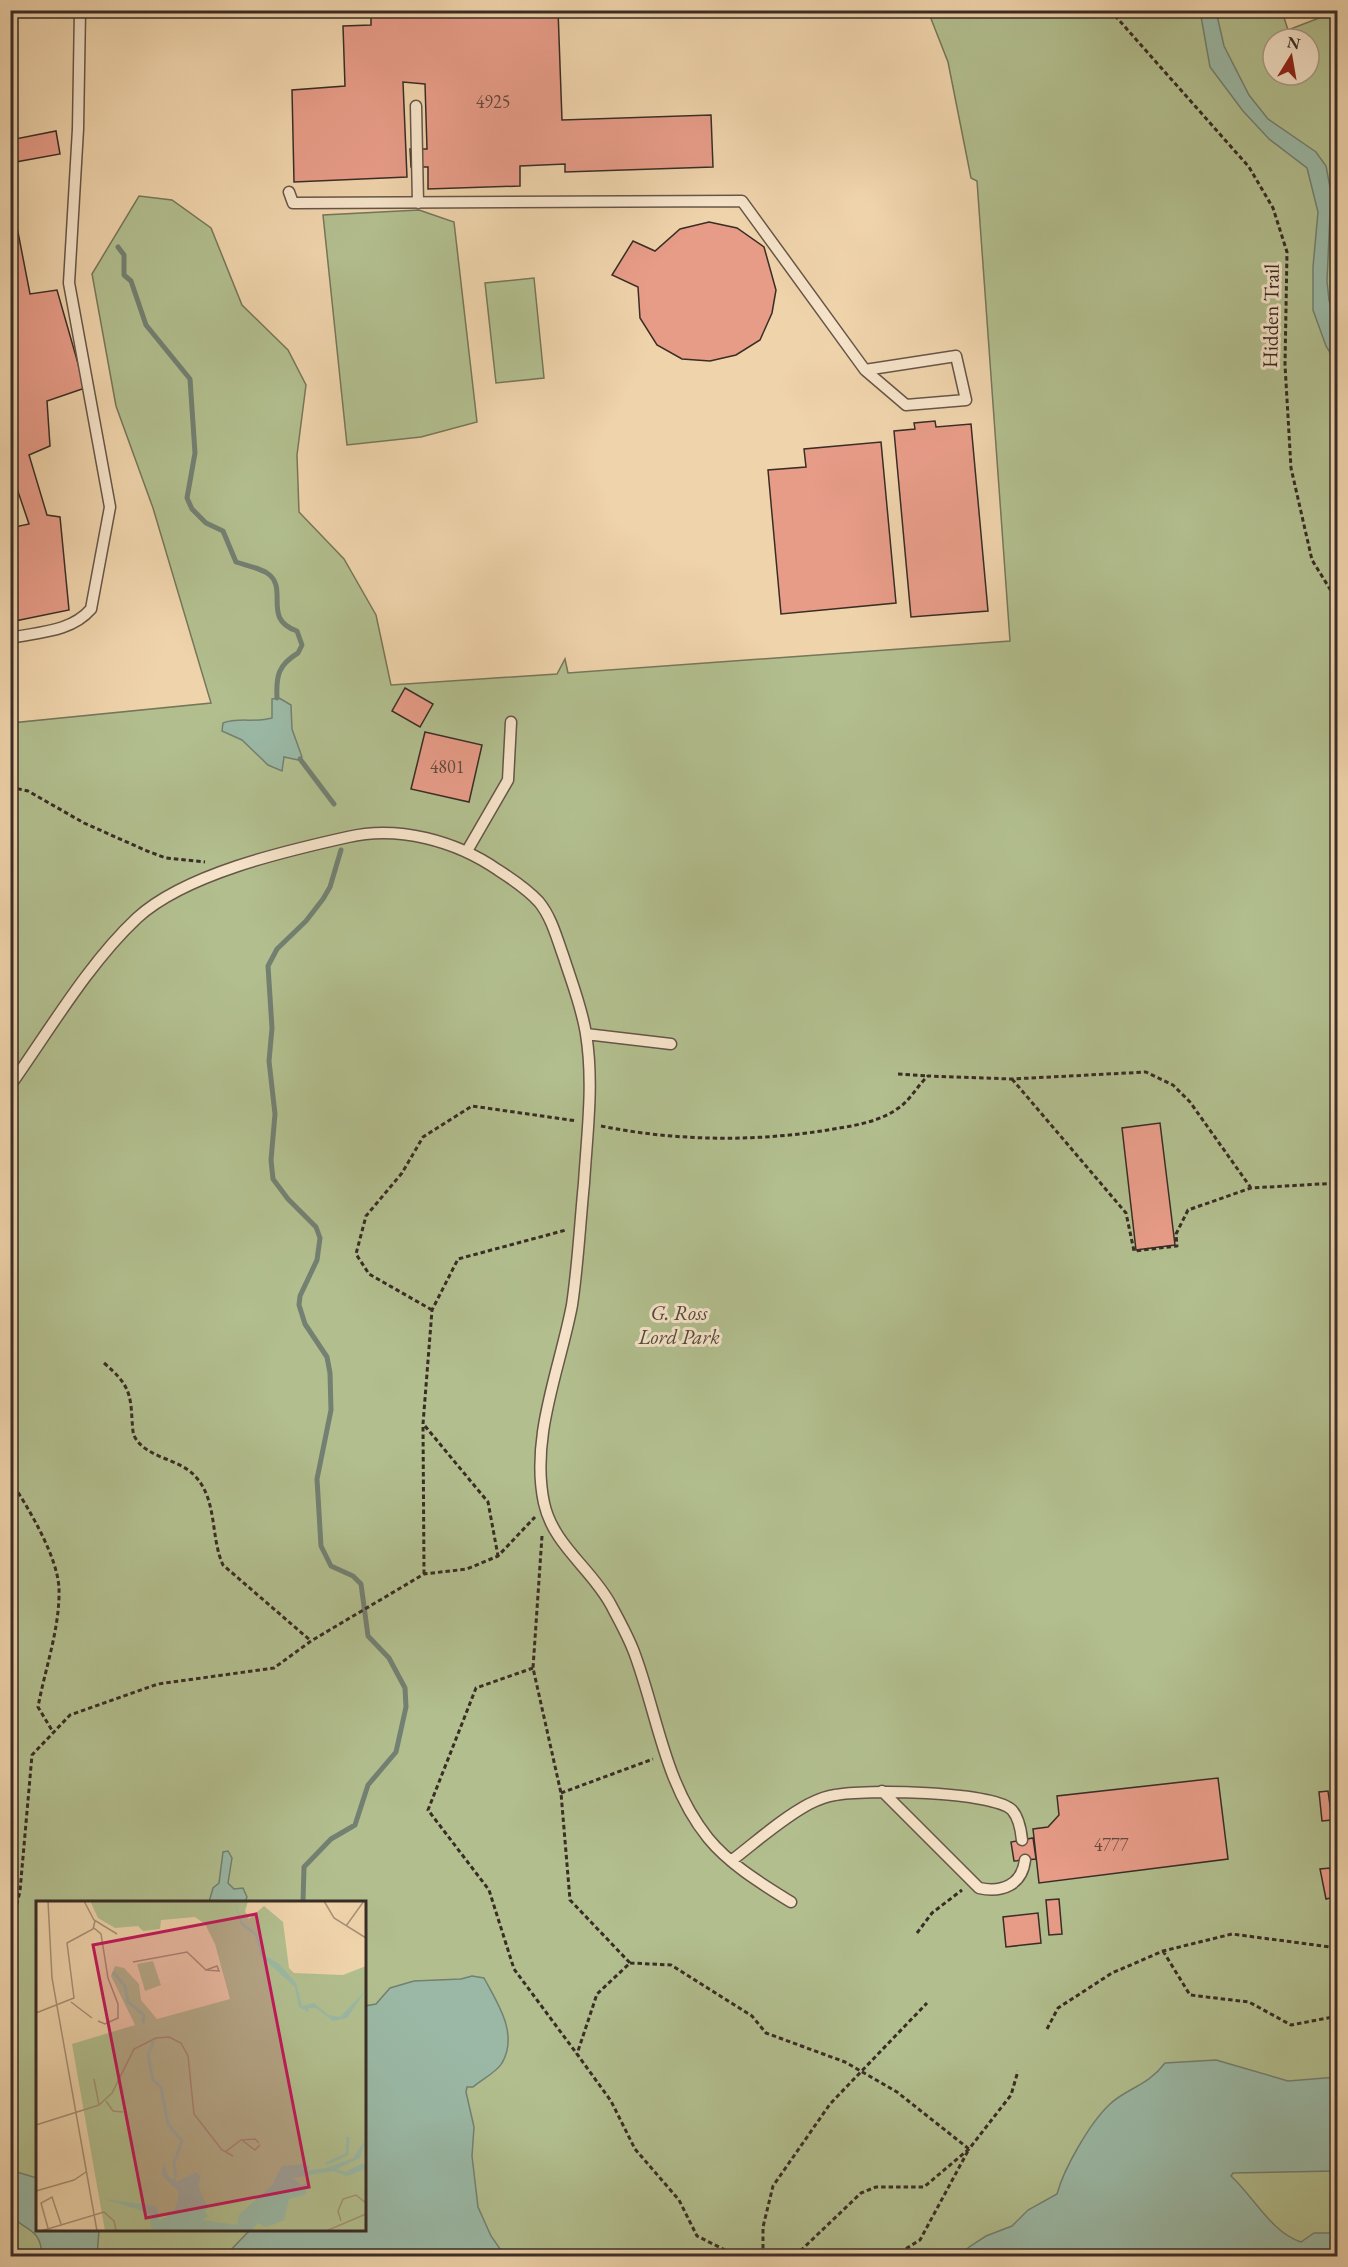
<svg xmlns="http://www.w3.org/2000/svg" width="1348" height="2267" font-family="'EB Garamond',serif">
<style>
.green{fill:#b2be8e;stroke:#76765a;stroke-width:1.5;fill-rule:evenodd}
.water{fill:#9ab8a5;stroke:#738072;stroke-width:1.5}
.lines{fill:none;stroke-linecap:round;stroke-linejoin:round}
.stream{stroke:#738072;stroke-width:5}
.building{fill:#e79c88;stroke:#392d26;stroke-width:1.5}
.lane-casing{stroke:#665647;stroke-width:13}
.path{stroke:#392d26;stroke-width:3;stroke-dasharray:4.5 3;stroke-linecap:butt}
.lane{stroke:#f5e2c8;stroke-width:10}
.labels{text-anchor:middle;stroke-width:6;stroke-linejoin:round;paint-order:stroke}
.number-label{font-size:18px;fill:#64493e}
.street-label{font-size:21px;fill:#392d26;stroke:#f5e2c8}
.park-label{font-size:21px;font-style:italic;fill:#514a3b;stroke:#f5e2c8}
.inset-river{fill:none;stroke:#9ab8a5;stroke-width:3}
.inset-road{fill:none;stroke:#a69176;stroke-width:1.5}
.view{fill:#c2185b;fill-opacity:0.15;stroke:#c2185b;stroke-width:3}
.inset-edge{fill:none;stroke:#392d26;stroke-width:3}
</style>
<rect width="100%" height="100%" fill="#efd3ab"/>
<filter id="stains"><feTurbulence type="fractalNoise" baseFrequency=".00333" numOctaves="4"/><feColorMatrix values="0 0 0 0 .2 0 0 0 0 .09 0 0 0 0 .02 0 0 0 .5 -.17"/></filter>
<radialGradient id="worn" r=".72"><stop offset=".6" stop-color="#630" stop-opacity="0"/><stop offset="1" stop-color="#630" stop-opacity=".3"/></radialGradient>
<!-- green -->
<path class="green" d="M928,11H1282L1288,30L1337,11V2256H11V723L211,703L153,508L116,406L92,274L139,196L172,200L211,228L242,305L288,350L306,385L297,455L299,512L344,559L376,615L391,685L557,674L565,659L568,673L1010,641L977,181L971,178L948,62ZM1273,39H1309V75H1273ZM38,1902H364V2230H38Z
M419,210L454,222L477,422L421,437L347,445L323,215Z
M534,278L544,378L496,383L485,283Z"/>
<!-- water -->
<path class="water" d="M1200,11H1216L1224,46L1249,95L1268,119L1316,152L1326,166L1331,192L1327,281L1329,300L1337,328V364L1326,346L1313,310V267L1318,212L1307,168L1269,139L1243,111L1210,67Z
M279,698L291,705L292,729L302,757L298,760L284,757L282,771L268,765L242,740L222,731L223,723C238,717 255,723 272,718V699Z
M228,1851L232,1858L228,1883L234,1889L243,1888L247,1897L245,1902H209L213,1888L219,1883L223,1852Z
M472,1976L484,1978C497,2002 519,2034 502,2063C497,2072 481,2080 473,2087H467L466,2092L474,2127L472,2156L478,2207L491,2236L505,2256H225L250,2230H364L365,2006L376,2004L390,1988L414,1981L461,1979Z
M1216,2060L1288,2081L1337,2077V2171L1233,2173L1231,2176C1254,2197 1271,2232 1301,2242L1314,2233H1337V2256H960L969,2247L986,2236L1012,2226L1028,2210L1057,2194C1064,2168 1090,2123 1109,2105C1126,2088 1147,2087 1165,2063Z
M10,2170L37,2178L38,2230H99L97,2256H42C41,2228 26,2231 11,2216Z"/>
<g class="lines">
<!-- stream -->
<path class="stream" d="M118,247L124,255V275L131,281L146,325L190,379L195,453L187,498L192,509L206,523L223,531L236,562C245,565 259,568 267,573C290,588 261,619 297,631L302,645L298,653C278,665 276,676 277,698
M300,759L334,804
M303,1902L304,1867L331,1839L355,1825L368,1785L396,1752L406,1707L405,1688L389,1658L368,1636L361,1584L353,1576L331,1566L321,1546L317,1479L331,1410L330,1373L327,1357L305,1324L299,1305L300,1296L317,1260L320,1238L316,1227L288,1199L273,1179L271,1160L275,1114L269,1061L272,1028L268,966L277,949L306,921L323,899L330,887L341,850"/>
</g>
<!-- building -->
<path class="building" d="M371,10H558L562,120L711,115L713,167L565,172V164L520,166V186L428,189V167H411L410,149H427L425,84L403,82L407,177L294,182L292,90L345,86L343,26L371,25Z
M56,131L60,154L10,163V140Z
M10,191L30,294L57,290L85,388L47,401L50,446L29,455L47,515L60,517L69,610L10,622V528L29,524L10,468Z
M709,222L737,228L764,247L776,290L772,313L760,340L736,355L710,361L682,359L657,345L640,318L638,287L612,275L633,241L655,251L680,229Z
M935,421L936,427L971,424L988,611L911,617L894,431L915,429L914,423Z
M881,442L896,603L781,614L768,470L806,467L804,449Z
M405,688L433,704L420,727L392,711Z
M425,732L482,745L469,802L411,789Z
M1160,1123L1175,1245L1136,1250L1122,1128Z
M1218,1778L1228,1859L1039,1883L1033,1829L1048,1827L1059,1815L1057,1796Z
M1328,1791L1332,1820L1322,1821L1319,1792Z
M1033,1838L1036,1859L1014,1861L1011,1842Z
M1330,1868L1335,1897L1326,1899L1320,1869Z
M1059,1899L1062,1934L1049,1935L1046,1900Z
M1038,1913L1041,1943L1006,1947L1003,1917Z"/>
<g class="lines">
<!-- lane casing -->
<g class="lane-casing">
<path id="lane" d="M416,106L418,203
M289,192L293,203L742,201L865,370L906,405L966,400L956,356L865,370
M10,638C39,632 71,632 91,609L110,507L69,283L78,129L80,10
M467,851L508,780L511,722
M586,1034L671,1044
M10,1086C49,1031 88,964 137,918C185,874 285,851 348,837C398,825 456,841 498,870C512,879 528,890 539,902C552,918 557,939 564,958C572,983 582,1008 586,1034C594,1083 587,1134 584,1183C580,1223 578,1265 572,1305C560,1369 530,1437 544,1503C553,1545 592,1569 611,1605C619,1620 628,1636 634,1652C658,1716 664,1783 708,1838C730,1865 762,1884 791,1902
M882,1791L979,1888C1002,1893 1022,1885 1025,1860
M731,1861C756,1842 781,1819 809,1804C817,1800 827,1796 835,1795C863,1789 993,1791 1012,1810C1019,1818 1021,1830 1022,1840"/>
</g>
<!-- path -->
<path class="path" d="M1110,10L1249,167L1273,208L1287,252L1285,365L1291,468L1312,560L1338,602
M10,787L28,791L84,823L147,851L166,858L205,862
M898,1074L928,1076
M1012,1079L1126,1213L1134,1251L1177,1246L1176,1234L1188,1210L1251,1188L1338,1183
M601,1126C675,1141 753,1142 828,1130C851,1126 877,1123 897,1109C910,1101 917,1086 928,1076L1012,1079L1146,1072L1173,1085L1190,1102L1251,1188
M432,1310L369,1274L356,1254L366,1216L402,1173L423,1137L472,1106L577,1121
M104,1363C127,1383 131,1391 132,1421C133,1427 132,1434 136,1439C148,1458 179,1459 194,1475C218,1499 210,1537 223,1565L311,1641
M425,1426L488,1502L498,1556
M10,1480C28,1507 58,1557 59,1589C60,1628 45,1669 38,1707L53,1732
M542,1536L533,1668L561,1793L570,1900L630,1963L597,1994L577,2054L611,2101L635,2149L679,2200L697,2236L729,2252L757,2256
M424,1574L423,1424L432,1310L458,1259L566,1230
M533,1668L476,1688L428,1810L489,1890L514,1969L577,2054
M561,1793L653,1759
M917,1933L932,1913L962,1890
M10,1934L20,1891L32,1755L70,1715L158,1684L274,1668L311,1641L424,1574L467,1569L498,1556L535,1517
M1163,1951L1190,1995L1249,2002L1291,2025L1338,2016
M630,1963L671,1965L752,2016L766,2033L845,2062L897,2092L969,2149L920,2240L894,2256
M1047,2029L1058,2008L1112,1973L1163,1951L1232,1934L1338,1948
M763,2256V2227L773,2186L830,2104L927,2003
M795,2256L861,2193L876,2187H924L969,2149L1011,2095L1018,2071"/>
<!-- lane -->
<use href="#lane" class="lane"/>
</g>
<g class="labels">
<!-- number labels -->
<g class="number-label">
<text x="493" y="108">4925</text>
<text x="447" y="773">4801</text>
<text x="1111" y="1851">4777</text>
</g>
<!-- street labels -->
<g class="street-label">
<text transform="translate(1271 316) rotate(-89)" y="7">Hidden Trail</text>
</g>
<!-- park labels -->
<g class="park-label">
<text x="679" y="1320">G. Ross<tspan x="679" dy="24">Lord Park</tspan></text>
</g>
</g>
<!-- overview -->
<g transform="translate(36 1901)">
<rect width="330" height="330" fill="#efd3ab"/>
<path d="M54,0H212L209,10L213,18L228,5L247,21L253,67L258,72L307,74L330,65V330H69L36,143L99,124L75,75L79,65L88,67L103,83L105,99L121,118L194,98L179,43L169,23L159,16L125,19L124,28L107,30L102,25L79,27L62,17ZM117,60L125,84L109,90L101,63Z" fill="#b2be8e"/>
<path d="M198,0L206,21L221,33L226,53L243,63L260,82L266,105L278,102L292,114L304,116L330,89L311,117L297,120L280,107H272L273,111L263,106L259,86L225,55L219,34L205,24ZM330,237L324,257L301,268L309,271L327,262L330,268L311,275L297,270L257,277L266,284L271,282L270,293L253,298L248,319L230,326L222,322L215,330H116L113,312L68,298L121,305L123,320L137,312L142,300V290L125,274L128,262L132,275L137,278L140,275V281L160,271L165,275L162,285L172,307L168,311L172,315L166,319L201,324L203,314L236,284L246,265L268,263L274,266L270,270L290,267L317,257Z" fill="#9ab8a5"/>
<path class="inset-river" d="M77,71L89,85L92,101L108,114L107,122M118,140L112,154L117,179L125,186L132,223L146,240L138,262L140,276M290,263L311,253L312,236"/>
<path class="inset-road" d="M12,0L16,77L61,330M48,0L58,19L81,33M288,0L298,17L330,37M310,25L328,0M58,27L65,33L72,77L82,103V117L69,123L62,120M97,61L151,51L170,69L183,70L181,65L170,69M35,101L56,117M0,112L38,97L31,42L57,28L59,20M58,178L63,204M70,200L77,210L87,211M0,224L63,204L76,192L98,148L120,137L133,136L145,142L152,155L158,213L186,249L197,255M207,240L219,249L224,244M189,251L205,239L219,238L223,242M0,290L38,279L50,271M305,320L302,310L307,298L320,294L330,302M12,327L5,302L16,296L25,323M5,330L68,311L78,320L80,329M290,330L330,313"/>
<path class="view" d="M220,13L273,286L110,317L57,44Z"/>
<rect width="330" height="330" class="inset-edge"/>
</g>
<!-- margin -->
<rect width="1348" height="2267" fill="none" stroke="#efd3ab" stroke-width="36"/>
<rect x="12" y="12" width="1324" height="2243" fill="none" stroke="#392d26" stroke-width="3"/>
<rect x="18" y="18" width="1312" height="2231" fill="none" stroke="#392d26" stroke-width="1.5"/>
<!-- north arrow -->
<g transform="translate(1291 57) rotate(11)"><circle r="28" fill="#f5e2c8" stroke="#aa9a87" stroke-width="1.5"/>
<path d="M0-4.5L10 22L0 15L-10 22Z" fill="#8f2418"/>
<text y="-9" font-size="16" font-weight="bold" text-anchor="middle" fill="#392d26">N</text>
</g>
<rect width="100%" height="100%" filter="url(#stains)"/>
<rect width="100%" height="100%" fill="url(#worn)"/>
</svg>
